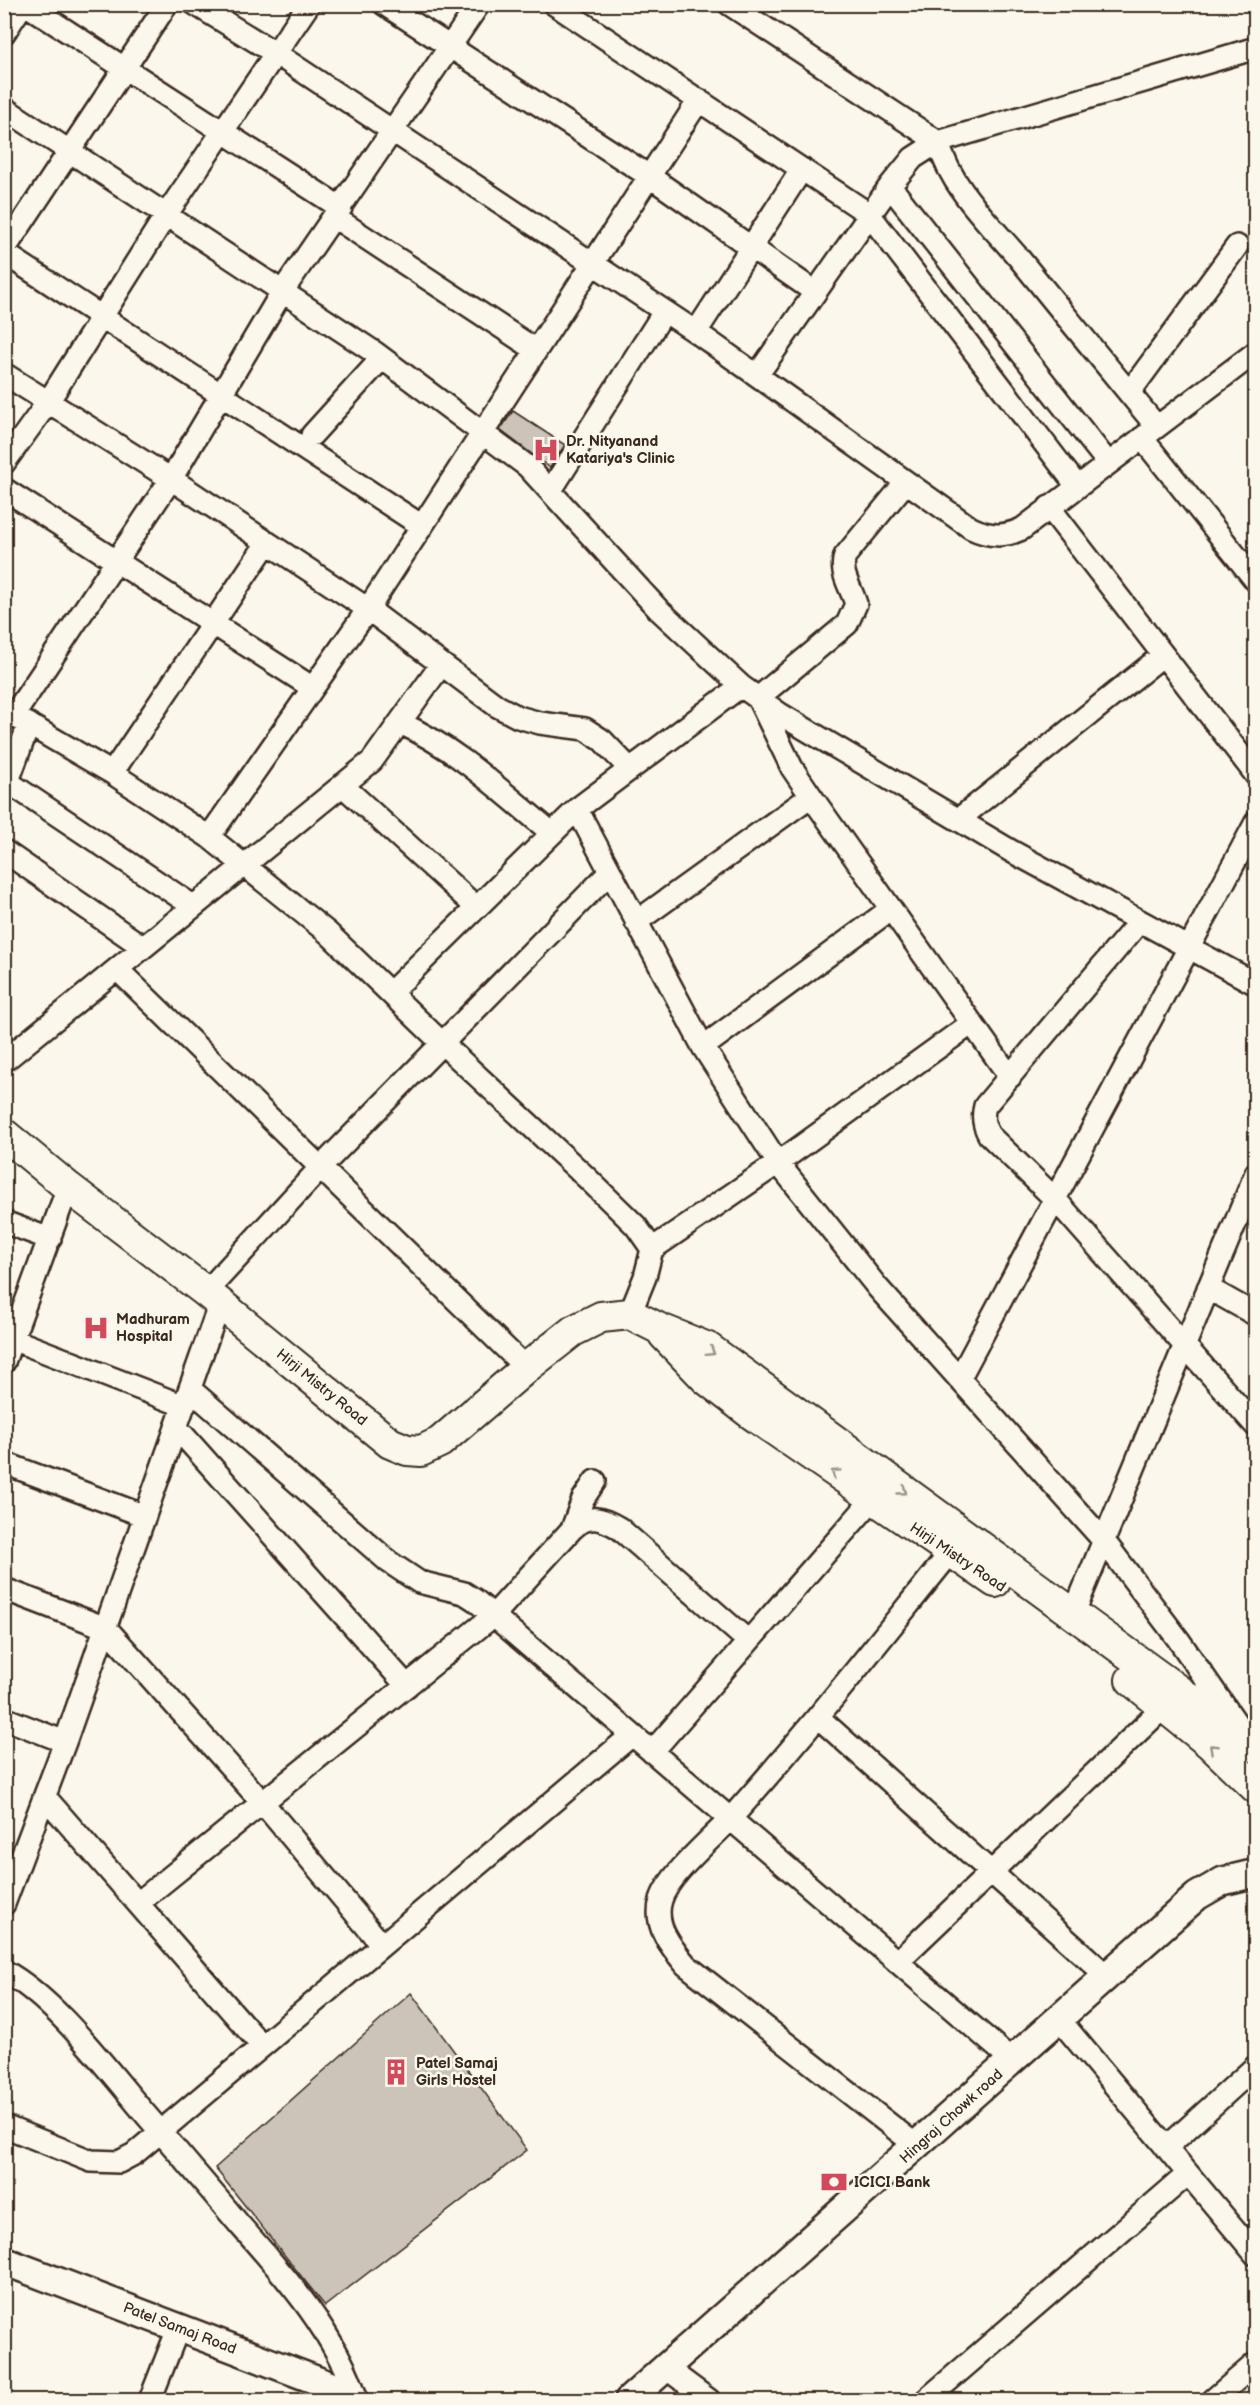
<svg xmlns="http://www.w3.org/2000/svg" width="1260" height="2405" font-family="'Balsamiq Sans',sans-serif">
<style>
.building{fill:#ccc4b9;stroke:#3b2a1e;stroke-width:1.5}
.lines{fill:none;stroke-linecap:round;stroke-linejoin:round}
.minor-casing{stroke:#3b2a1e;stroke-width:26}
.tertiary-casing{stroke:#3b2a1e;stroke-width:32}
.secondary-casing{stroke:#3b2a1e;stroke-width:34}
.minor{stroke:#fbf7ec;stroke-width:21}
.tertiary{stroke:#fbf7ec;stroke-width:27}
.secondary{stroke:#fbf7ec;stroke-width:30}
.oneway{stroke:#9b9085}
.labels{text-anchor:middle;stroke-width:5;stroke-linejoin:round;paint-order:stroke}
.poi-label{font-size:15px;font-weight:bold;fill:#3b2a1e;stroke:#fbf7ec;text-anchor:start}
.street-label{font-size:15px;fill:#3b2a1e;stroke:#fbf7ec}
</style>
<rect width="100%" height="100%" fill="#fbf7ec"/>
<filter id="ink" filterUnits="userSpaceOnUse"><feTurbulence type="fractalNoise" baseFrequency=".0167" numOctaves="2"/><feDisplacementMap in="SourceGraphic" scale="12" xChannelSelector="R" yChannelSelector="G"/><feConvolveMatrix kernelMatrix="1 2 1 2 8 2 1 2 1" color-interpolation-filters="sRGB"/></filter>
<g filter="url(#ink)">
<!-- building -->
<path class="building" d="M513,411L565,445L550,468L500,430Z
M411,1993L527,2150L325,2306L215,2168Z"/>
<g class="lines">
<!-- minor casing -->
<g class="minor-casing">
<path id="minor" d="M25,4L341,208
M195,4L275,53L696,332L971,528C990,537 1004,537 1022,529L1256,352
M384,4L649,176L815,292
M554,4L869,214L1077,486
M729,4L938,142C951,188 988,222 1018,257C1064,314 1110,370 1157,427
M4,33L23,4
M4,108L374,352L527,466L658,609L741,686L780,714L1011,851L1256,984
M890,186L1108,463
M334,217L536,350
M4,250L167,4
M4,253L422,526
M696,332L802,169
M4,374L171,479L368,609L497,706L518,717L540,723L585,729L602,740L629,768
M758,374L890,186L913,158L938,142L1256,48
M1129,393L1237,246
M312,435L382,358
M1142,438L1256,581
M4,463L48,402L166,215L309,4
M906,482L845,556C839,573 851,587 856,604L847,624L758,698L792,768L811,796L1010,1077
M4,489L313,688
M551,490L664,312
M1049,507L1256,775
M4,710L112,773L209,837L328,933L443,1044L587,1178L636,1226L652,1249L645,1277L630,1314
M14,715L171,479L282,292L479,4
M400,723C457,748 504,794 552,833
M112,773L267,543
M8,782L193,906
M342,785L476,907
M4,792L29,724
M577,809L703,1047L778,1163L878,1288L1104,1541L1178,1639L1239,1727
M959,819L1163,655
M209,837L368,609L699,100
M4,851L143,947
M636,922L811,796
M1139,922L985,1106C982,1117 983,1125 989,1135L1055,1199L1256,1426
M117,969L526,1368
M390,993L577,809L741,686
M703,1047L891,909
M4,1061L372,761L441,665
M4,1222L50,1239
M652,1249L778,1163L972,1023
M1208,1288L1256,1315
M206,1292L320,1168L610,872
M4,1336L184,1406
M4,1362L68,1187
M959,1379L1256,822
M190,1389L389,1562L419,1582L464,1593L475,1600L1013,2061
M176,1427L407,1686
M4,1463L145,1516
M572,1529L583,1499L595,1481
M4,1589L106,1628L262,1802L382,1945
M1073,1615L1256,1173
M818,1717L1106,1975
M4,1718L65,1742
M652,1752L873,1499
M45,1797L262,2046
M138,1903L493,1616L572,1529C588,1513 602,1518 619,1528L748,1641
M4,1904L65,1742L220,1303
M897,1962L1165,1706
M4,1971C56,1999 108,2071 147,2116C178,2152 209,2188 239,2224C285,2276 336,2333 357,2400
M1059,2019L1256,2255
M4,2126L91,2161L119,2162L134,2154L632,1735
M917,2146L686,1965C671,1947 653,1925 661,1900C668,1875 713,1838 731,1818C808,1732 879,1641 951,1552
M1166,2148L1256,2066
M666,2368L709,2400
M150,2400L178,2329
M926,2400L1188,2174
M1213,2400L1256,2363"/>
</g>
<!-- tertiary casing -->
<g class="tertiary-casing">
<path id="tertiary" d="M4,2261L334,2387L353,2400
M629,2400L1197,1896L1223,1881L1256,1873"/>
</g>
<!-- secondary casing -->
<g class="secondary-casing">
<path id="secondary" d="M4,1134L68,1187L206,1292L390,1443L407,1450L421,1451L440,1442L526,1368L573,1331L601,1317L630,1314L658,1328L708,1348L1256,1747
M664,1335L706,1379L750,1413L995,1582
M1131,1680L1209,1743L1256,1788"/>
</g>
<!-- minor -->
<use href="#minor" class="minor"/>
<!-- tertiary -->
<use href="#tertiary" class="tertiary"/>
<!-- secondary -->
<use href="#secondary" class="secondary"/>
</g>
<!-- one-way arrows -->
<defs><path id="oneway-chevron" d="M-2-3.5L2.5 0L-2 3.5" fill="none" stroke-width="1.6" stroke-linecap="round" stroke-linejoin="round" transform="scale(1.5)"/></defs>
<g class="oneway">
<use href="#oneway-chevron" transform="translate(711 1352) rotate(32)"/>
<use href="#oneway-chevron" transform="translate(835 1473) rotate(-145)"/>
<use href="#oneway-chevron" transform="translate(903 1491) rotate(36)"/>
<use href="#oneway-chevron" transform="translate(1213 1748) rotate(-137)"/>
</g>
</g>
<!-- icons -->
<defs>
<g id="hospital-bare" transform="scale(2.07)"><path d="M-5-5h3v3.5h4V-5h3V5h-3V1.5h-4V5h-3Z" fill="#d1495b" stroke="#fbf7ec" stroke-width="2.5" paint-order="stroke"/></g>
<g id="building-bare" transform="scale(2.07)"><path d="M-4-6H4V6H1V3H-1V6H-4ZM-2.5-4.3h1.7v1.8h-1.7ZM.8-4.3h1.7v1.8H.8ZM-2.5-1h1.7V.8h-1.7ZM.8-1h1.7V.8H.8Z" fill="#d1495b" stroke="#fbf7ec" stroke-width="2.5" paint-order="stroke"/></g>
<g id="bank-bare" transform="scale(2.07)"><path d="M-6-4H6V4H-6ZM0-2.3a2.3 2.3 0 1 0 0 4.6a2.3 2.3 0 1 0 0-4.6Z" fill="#d1495b" stroke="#fbf7ec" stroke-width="2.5" paint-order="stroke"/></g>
</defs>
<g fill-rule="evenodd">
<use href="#hospital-bare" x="546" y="450"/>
<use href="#hospital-bare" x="96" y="1328"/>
<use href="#building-bare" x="396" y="2072"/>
<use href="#bank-bare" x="834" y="2182"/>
</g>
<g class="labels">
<!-- poi labels -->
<g class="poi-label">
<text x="566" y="446">Dr. Nityanand<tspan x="566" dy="17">Katariya's Clinic</tspan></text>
<text x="116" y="1324">Madhuram<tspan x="116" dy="17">Hospital</tspan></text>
<text x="416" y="2068">Patel Samaj<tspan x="416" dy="17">Girls Hostel</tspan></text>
<text x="854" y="2187">ICICI Bank</text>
</g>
<!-- street labels -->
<g class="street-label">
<text transform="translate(322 1387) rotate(39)" y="5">Hirji Mistry Road</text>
<text transform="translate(958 1557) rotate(34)" y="5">Hirji Mistry Road</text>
<text transform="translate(951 2116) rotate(-42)" y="5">Hingraj Chowk road</text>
<text transform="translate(180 2328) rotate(21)" y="5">Patel Samaj Road</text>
</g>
</g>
<!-- margin -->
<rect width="1260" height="2405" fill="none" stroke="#fbf7ec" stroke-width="24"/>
<rect x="12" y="12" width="1236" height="2381" fill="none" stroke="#3b2a1e" stroke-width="2" filter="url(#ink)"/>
</svg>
